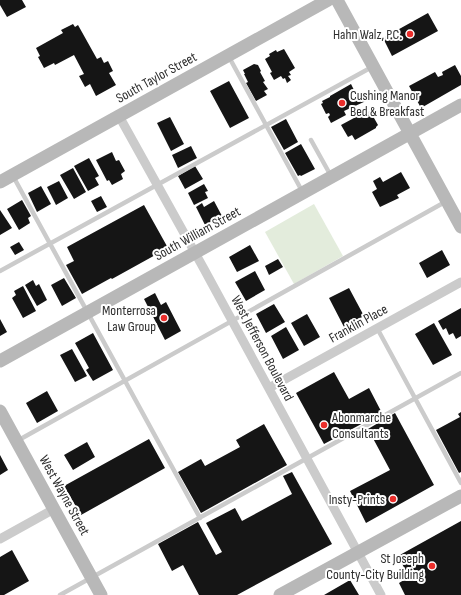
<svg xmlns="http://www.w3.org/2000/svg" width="461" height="595" font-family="'Sofia Sans Condensed',sans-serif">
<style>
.green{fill:#e3ecdc}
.building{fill:#151515}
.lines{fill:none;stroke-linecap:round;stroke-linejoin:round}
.lane{stroke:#cbcbcb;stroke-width:4.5}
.street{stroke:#cbcbcb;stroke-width:9}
.secondary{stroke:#b8b8b8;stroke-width:13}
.poi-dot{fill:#eb2e2b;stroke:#fff;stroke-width:1.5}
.labels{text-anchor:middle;stroke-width:4;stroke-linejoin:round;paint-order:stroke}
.poi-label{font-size:14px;fill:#2e2e2e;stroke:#fff;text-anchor:end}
.street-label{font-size:14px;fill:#2e2e2e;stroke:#fff}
</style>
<rect width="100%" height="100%" fill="#fff"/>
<!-- green -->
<path class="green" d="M314,204L343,256L294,284L265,232Z"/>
<!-- building -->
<path class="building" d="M0,0H22L26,7L7,17L0,5Z
M428,13L438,31L392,56L383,38Z
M73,24L75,27L78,25L97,59L101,57L104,63L108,61L113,71L109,73L116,85L96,96L90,84L85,87L79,76L84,74L74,55L55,65L54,63L44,68L38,57L40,56L36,48L63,33L61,30Z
M284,49L295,68L289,72L291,75L288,76L291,80L287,83L285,78L283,79L281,76L274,80L270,73L272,72L265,59L270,56L269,54L276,50L277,52Z
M254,64L258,65L261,71L260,72L265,81L263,82L268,89L264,91L267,95L256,101L246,83L248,82L244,74H245L243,70Z
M455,65L461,76V85L421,108L409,86L435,72L438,77L443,75L442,72Z
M229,81L249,118L230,128L210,91Z
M351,84L357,96L362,94L366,101L344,111L346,115L331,123L328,117L330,115L329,113L326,114L321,104L323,103L322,101L330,97V96Z
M367,111L368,112L370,111L378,125L376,127V128L355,140L352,135L348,137L341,125Z
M170,117L184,144L171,151L157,123Z
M286,119L298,142L284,150L271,127Z
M301,144L315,169L301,176L300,175L298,176L285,153Z
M191,146L197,158L178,168L172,155Z
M112,152L116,161L119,160L125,171L121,174L123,179L112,185L109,180L107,181L96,160Z
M89,158L99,176L95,178L99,185L88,191L74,166Z
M195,166L203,179L185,189L178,176Z
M73,168L86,192L74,199L60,175Z
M401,172L410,188L397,195L399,198L380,207L372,192L377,189L373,181L380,177L383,182Z
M59,181L68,198L56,205L47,187Z
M204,184L208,191L205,192L208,198L194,205L188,193Z
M41,186L51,204L37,212L28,193Z
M101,196L107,207L97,212L91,201Z
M22,200L31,216L28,218L30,223L19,230L7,209Z
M214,201L222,216L205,225L196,207L202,203L204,207Z
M144,205L168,248L112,279L111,278L82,294L66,265L74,261L67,247Z
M0,210L12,228L0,235Z
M19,242L24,250L15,255L10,247Z
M250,245L259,261L237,272L229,257Z
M442,250L450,265L427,278L419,263Z
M278,259L283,267L269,275L265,266Z
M255,271L265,290L246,301L235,282Z
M64,278L76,298L62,306L51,285Z
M33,280L36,286L39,284L47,300L37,306L25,285Z
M23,286L36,311L23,318L12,298L16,295L14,291Z
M349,288L364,316L344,327L329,298Z
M155,293L161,305L166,302L181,331L165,340L144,299Z
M274,304L285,322L266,333L256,314Z
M461,308V336L456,339L453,333L449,335L446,328L443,330L438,321Z
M307,314L320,337L304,346L291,323Z
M0,319L7,332L0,336Z
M434,323L452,355L433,365L415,334Z
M286,327L299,350L283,359L271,336Z
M93,333L113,370L93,381L86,370L89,368L75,343Z
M72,349L87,376L75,382L60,355Z
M334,372L349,399L369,388L382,413L324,444L296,393Z
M47,391L58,411L37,423L26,403Z
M461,412V472L459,473L436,430L460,417L458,414Z
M395,413L434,485L366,523L350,491L390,470L368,429Z
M264,424L287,465L201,513L178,472L201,459L205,466L240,447L236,440Z
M149,439L165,468L81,515L64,486Z
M87,442L95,457L73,470L64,455Z
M0,455L8,470L0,475Z
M292,472L332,544L237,595H199L183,565L172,571L158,544L198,522L216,555L222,552L206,523L235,508L242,521L292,494L283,476Z
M461,521V595H405L399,583L409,577L398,556Z
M12,550L29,581L4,595H0V557Z
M350,580L359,595H324Z"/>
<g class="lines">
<!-- lane -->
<path class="lane" d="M229,57L302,191
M311,140L331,176
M13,176L200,518
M0,271L372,67
M377,328L461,483
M17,441L445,202
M60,595L461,373"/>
<!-- street -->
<path class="street" d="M119,116L204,269L381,595
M269,388L461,282
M0,539L54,509"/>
<!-- secondary -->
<path class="secondary" d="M337,0L461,227
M0,182L328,0
M0,361L461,105
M0,411L101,595
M280,595L461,496"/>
</g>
<!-- markers -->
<g class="poi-dot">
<circle cx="410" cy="34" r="4"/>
<circle cx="342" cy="103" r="4"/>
<circle cx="164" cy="318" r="4"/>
<circle cx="324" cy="425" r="4"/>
<circle cx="393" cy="499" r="4"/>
<circle cx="432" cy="566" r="4"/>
</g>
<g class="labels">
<!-- poi labels -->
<g class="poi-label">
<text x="402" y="39">Hahn Walz, P.C.</text>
<text x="350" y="100" text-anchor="start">Cushing Manor<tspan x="350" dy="16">Bed &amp; Breakfast</tspan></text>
<text x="156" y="315">Monterrosa<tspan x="156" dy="16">Law Group</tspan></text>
<text x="332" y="422" text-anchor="start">Abonmarche<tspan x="332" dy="16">Consultants</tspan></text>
<text x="385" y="504">Insty-Prints</text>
<text x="424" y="563">St Joseph<tspan x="424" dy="16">County-City Building</tspan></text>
</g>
<!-- street labels -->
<g class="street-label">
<text transform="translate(156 77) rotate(-29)" y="5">South Taylor Street</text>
<text transform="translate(197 233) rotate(-29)" y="5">South William Street</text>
<text transform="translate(358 323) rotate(-29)" y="5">Franklin Place</text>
<text transform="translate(263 348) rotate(62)" y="5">West Jefferson Boulevard</text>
<text transform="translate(65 495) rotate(61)" y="5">West Wayne Street</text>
</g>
</g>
</svg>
